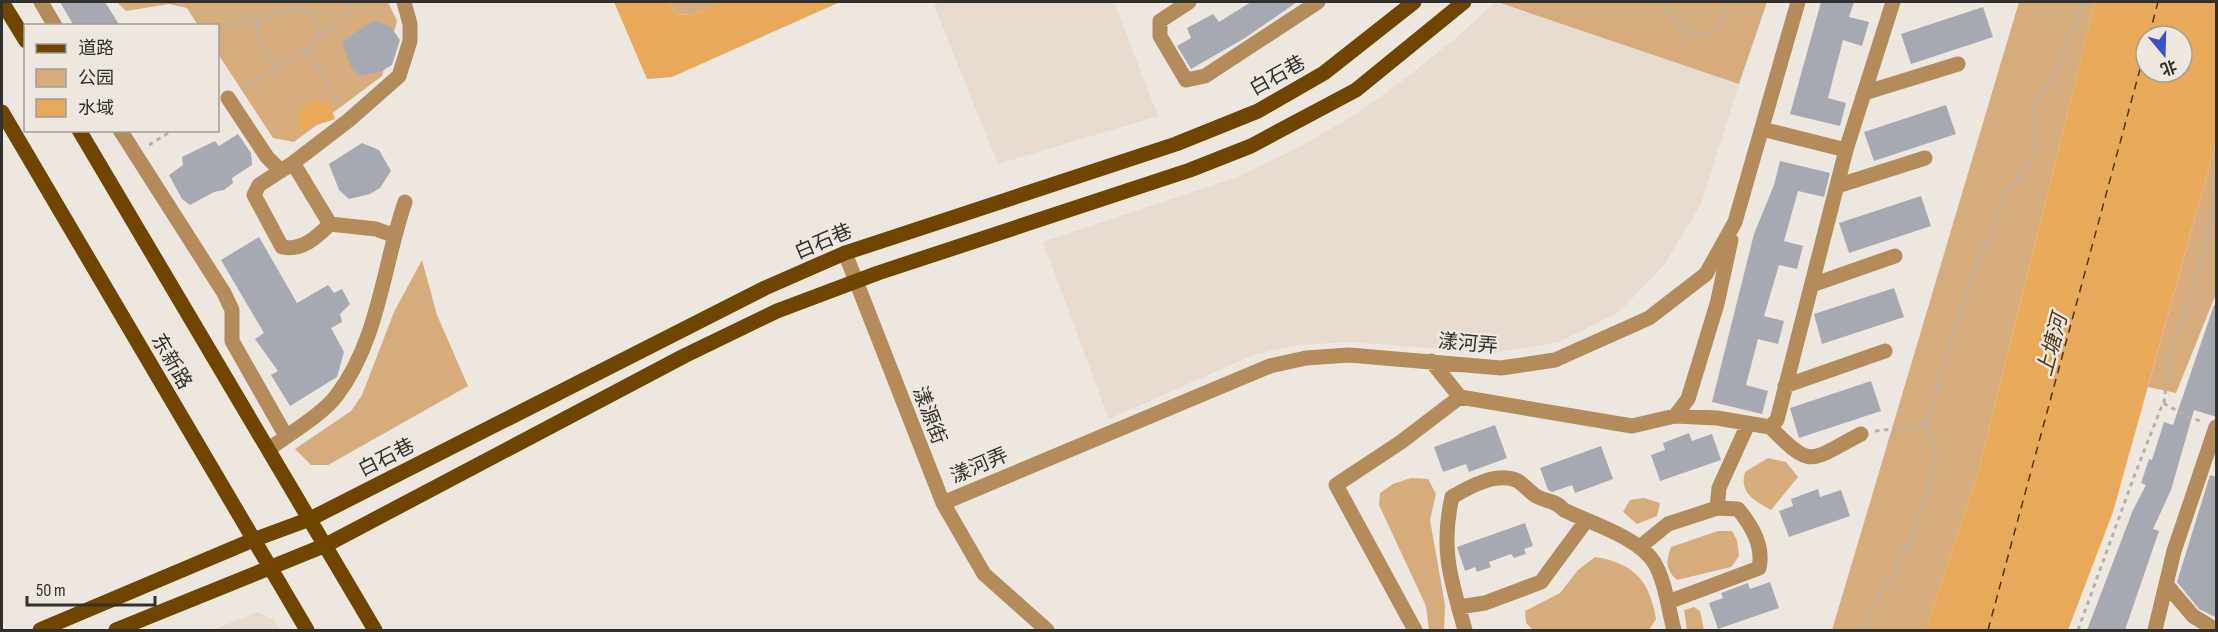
<svg xmlns="http://www.w3.org/2000/svg" width="2218" height="632" font-family="'Sofia Sans Condensed','Noto Sans SC',sans-serif">
<style>
.built{fill:#e6dbce}
.green{fill:#d6ac7c}
.water{fill:#e8a95a;fill-rule:evenodd}
.lines{fill:none;stroke-linecap:round;stroke-linejoin:round}
.ferry{stroke:#503615;stroke-width:1.5;stroke-dasharray:8 6;stroke-linecap:butt}
.building{fill:#a6a9b1}
.path{stroke:#b5b0aa;stroke-width:3;stroke-dasharray:4.5 4.5;stroke-linecap:butt}
.minor{stroke:#b48b5b;stroke-width:15}
.major{stroke:#6f4500;stroke-width:15}
.labels{text-anchor:middle;stroke-width:5;stroke-linejoin:round;paint-order:stroke}
.street-label{font-size:20px;fill:#32302d;stroke:#ede7e0}
.water-label{font-size:21px;font-style:italic;fill:#503615;stroke:#ede7e0}
</style>
<rect width="100%" height="100%" fill="#ede7e0"/>
<!-- built -->
<path class="built" d="M943,2H1114L1158,116L998,164L934,5Z
M1495,2L1739,84L1701,204L1664,265L1619,312L1558,342L1493,353L1351,342L1298,345L1255,354L1109,419L1043,242L1235,178L1296,149L1356,114L1402,81L1456,38Z
M258,612L274,620L280,630H212Z"/>
<!-- green -->
<path class="green" d="M117,2H388L397,21L382,76L294,142L273,138L218,54V26L198,25L187,8L169,4L126,11Z
M669,2H721L692,15L675,14Z
M1497,2H1767L1739,84Z
M2019,2H2095L1980,465L1925,630H1832Z
M2216,142V294L2176,393L2148,387Z
M422,260L437,315L468,386L328,465H311L295,449L351,411L362,395L394,312Z
M1768,458L1786,462L1798,477L1771,510C1754,500 1739,493 1745,472Z
M1411,478L1428,479L1436,494L1430,520L1445,605L1444,630H1429L1426,606L1379,505L1380,493L1393,484Z
M1644,498L1660,503L1657,516L1637,524L1623,512L1630,500Z
M1718,531H1732L1737,540L1739,556L1731,567L1677,580C1665,569 1666,561 1671,547Z
M1595,557C1634,563 1650,581 1656,619L1649,630H1533L1526,623L1525,611L1560,593L1578,570Z
M1694,607L1700,611L1704,630H1687L1684,610Z"/>
<!-- water -->
<path class="water" d="M614,2H669L675,14L692,15L721,2H840L672,77L647,79Z
M2095,2H2216V142L2113,512L2068,630H1925L1980,465ZM2146,36H2182V72H2146Z
M317,100L330,105L335,119L302,130L296,118L303,106Z"/>
<g class="lines">
<!-- ferry -->
<path class="ferry" d="M2149,36L2158,2
M1988,630L2146,47"/>
</g>
<!-- building -->
<path class="building" d="M60,2H105L120,26H74Z
M1251,2H1297L1245,38L1191,69L1177,46L1191,38L1187,28L1213,14L1219,22Z
M1821,2H1854L1849,17L1869,22L1862,46L1843,40L1828,98L1846,103L1840,126L1790,114Z
M1983,7L1993,37L1911,64L1901,34Z
M374,20L391,27L400,40L392,65L382,71L361,76L351,67L342,42Z
M1946,105L1956,134L1874,161L1864,132Z
M238,134L251,153L252,165L232,178L233,183L224,190L214,192L190,205L182,199L169,175L183,165L182,157L215,141L219,146Z
M362,143L379,150L391,171L380,188L370,194L349,199L339,190L329,164Z
M1780,161L1830,173L1824,197L1798,191L1784,241L1803,246L1797,269L1779,265L1764,316L1784,321L1778,344L1758,339L1746,385L1768,391L1762,414L1712,402L1754,234L1774,185Z
M1921,196L1931,226L1849,253L1839,223Z
M259,237L297,303L328,285L334,293L342,289L350,304L340,314L342,322L331,328L344,352L337,377L290,406L271,375L278,371L255,339L264,333L221,260Z
M1894,288L1904,317L1822,344L1814,314Z
M2214,305H2217V417L2194,410L2171,490L2153,529L2159,531L2125,630H2087L2133,510L2146,485L2141,483L2149,459L2152,460L2164,422L2173,425Z
M1871,381L1881,411L1799,438L1790,408Z
M1495,425L1507,458L1469,472L1466,464L1443,472L1434,447Z
M1689,433L1692,441L1712,434L1721,460L1660,481L1651,455L1665,450L1663,443Z
M1601,446L1613,479L1575,493L1572,485L1552,492L1548,490L1540,468Z
M2210,475L2217,477V618L2199,609L2177,582Z
M1818,489L1820,497L1841,490L1850,516L1789,537L1779,511L1793,506L1791,499Z
M1525,523L1533,546L1524,549L1526,554L1514,558L1511,554L1489,562L1491,567L1477,572L1475,567L1465,571L1457,547Z
M1770,582L1779,608L1718,629L1709,603L1723,598L1721,593L1748,583L1750,589Z"/>
<g class="lines">
<!-- path -->
<path class="path" d="M1663,2C1670,16 1684,36 1702,35C1708,35 1716,30 1721,28L1727,2
M257,20L259,38L276,68
M218,31L223,25L249,19L264,20L294,7L309,11L317,24L319,37L308,49L240,90
M319,37L347,18L353,2
M308,49L341,106
M149,145L173,130
M2164,403L2169,359L2204,258L2216,183
M1875,431L1926,425L1970,282L2006,192L2027,167L2038,140L2033,106L2057,72L2084,2
M1865,630L1871,612L1913,533L1930,487L1935,452L1926,425
M2078,630L2135,474L2163,403L2192,419L2203,421"/>
<!-- minor -->
<path class="minor" d="M41,2L55,26
M1189,2L1160,21V36L1186,80L1205,76L1318,2
M1864,93L1958,64
M228,98L267,157L281,171
M1762,129L1846,150
M120,130L224,293L232,310V341L286,436
M293,163L330,224L376,229L395,236
M1837,186L1925,158
M330,224C316,238 302,251 282,247L254,195L259,185L293,163L349,120L399,76L410,41V24L404,2
M845,253L943,503L984,574L1047,630
M1812,285L1895,256
M1431,361L1460,397L1632,426L1675,416L1688,399L1717,304L1731,240
M1785,386L1885,351
M1675,416L1717,418L1770,427L1777,420L1846,150L1893,2
M1770,427C1813,470 1809,461 1861,434
M269,449C289,434 323,414 337,395C379,339 383,266 405,202
M943,503L1270,366L1306,358L1349,355L1501,368L1555,360L1649,318L1706,274L1735,222L1798,2
M1717,508L1719,488L1748,424
M1641,546L1668,524L1717,508L1738,509C1752,526 1764,546 1759,568L1668,602
M2166,584L2193,616L2216,630
M1459,607L1485,603L1541,582L1586,521
M1415,630L1336,485L1401,442L1460,397
M1465,630C1451,580 1440,549 1452,497C1469,487 1497,471 1518,481C1524,485 1530,492 1536,496C1547,502 1555,500 1564,510C1590,523 1641,538 1655,564C1666,584 1668,608 1674,630
M2155,630L2174,551L2216,427"/>
<!-- major -->
<path class="major" d="M2,2L26,41
M2,112L307,630
M79,130L375,630
M40,630L253,540L310,519L765,288L845,253L1176,144L1258,111L1324,73L1414,2
M116,630L326,545L684,356L777,311L878,273L1190,170L1251,146L1356,90L1464,2"/>
</g>
<g class="labels">
<!-- street labels -->
<g class="street-label">
<text transform="translate(1277 75) rotate(-29)" y="7">白石巷</text>
<text transform="translate(823 241) rotate(-23)" y="7">白石巷</text>
<text transform="translate(1468 343) rotate(5)" y="7">漾河弄</text>
<text transform="translate(172 361) rotate(60)" y="7">东新路</text>
<text transform="translate(930 415) rotate(69)" y="7">漾源街</text>
<text transform="translate(386 457) rotate(-27)" y="7">白石巷</text>
<text transform="translate(979 465) rotate(-23)" y="7">漾河弄</text>
</g>
<!-- water labels -->
<g class="water-label">
<text transform="translate(2052 345) rotate(-75)" y="7">上塘河</text>
</g>
</g>
<!-- border -->
<rect width="2218" height="632" fill="none" stroke="#32302d" stroke-width="6"/>
<!-- legend -->
<rect x="24" y="24" width="195" height="108" fill="#ede7e0" stroke="#a29e98" stroke-width="1.5"/>
<rect x="36" y="44" width="30" height="9" fill="#6f4500" stroke="#a29e98" stroke-width="1.5"/>
<text x="78" y="54" font-size="18" fill="#32302d">道路</text>
<rect x="36" y="69" width="30" height="18" fill="#d6ac7c" stroke="#a29e98" stroke-width="1.5"/>
<text x="78" y="84" font-size="18" fill="#32302d">公园</text>
<rect x="36" y="99" width="30" height="18" fill="#e8a95a" stroke="#a29e98" stroke-width="1.5"/>
<text x="78" y="114" font-size="18" fill="#32302d">水域</text>
<!-- north arrow -->
<g transform="translate(2164 54) rotate(161)"><circle r="28" fill="#ede7e0" stroke="#a29e98" stroke-width="1.5"/>
<path d="M0-4.5L10 22L0 15L-10 22Z" fill="#3854c5"/>
<text y="-9" font-size="16" font-weight="bold" text-anchor="middle" fill="#32302d">北</text>
</g>
<!-- scale -->
<path d="M27 596v9h128v-9" fill="none" stroke="#32302d" stroke-width="3"/>
<text x="36" y="596" font-size="18" fill="#32302d" stroke="#ede7e0" stroke-width="4.5" paint-order="stroke">50 m</text>
</svg>
